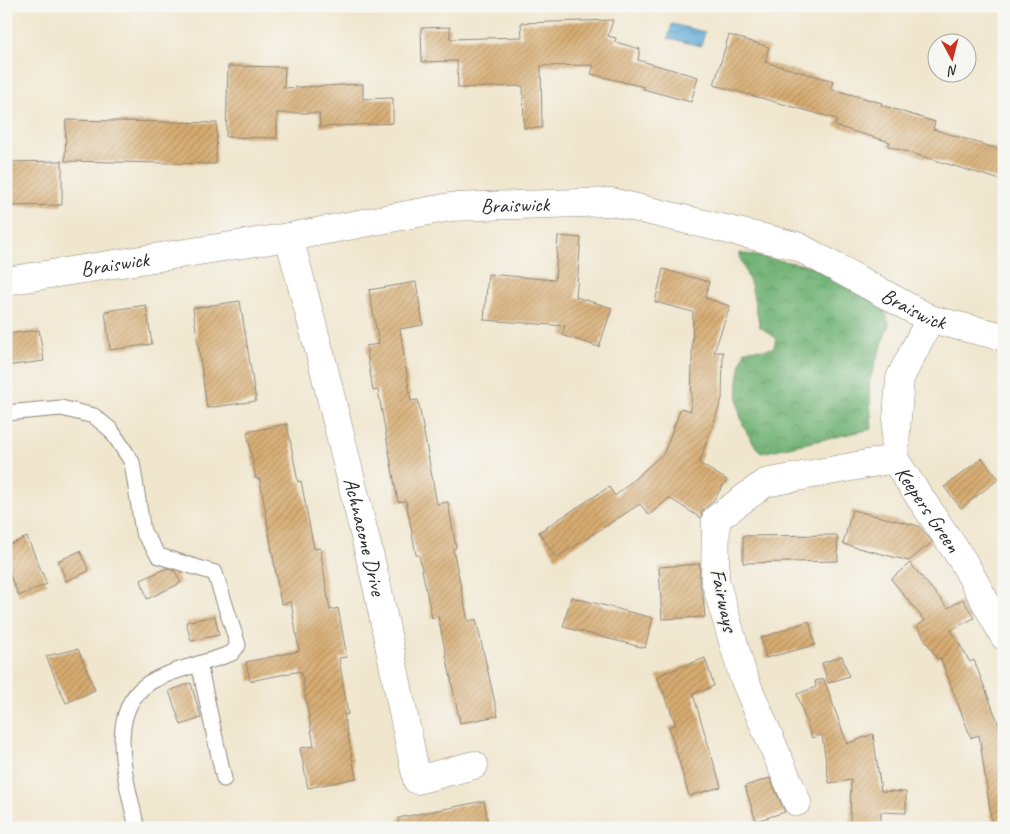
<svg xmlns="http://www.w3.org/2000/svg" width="1010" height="834" font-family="Caveat,sans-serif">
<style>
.forest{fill:url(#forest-crowns);stroke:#4e6f50}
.water{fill:url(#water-waves);stroke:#446a80}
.building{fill:url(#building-hatch)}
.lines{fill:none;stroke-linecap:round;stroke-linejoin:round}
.lane-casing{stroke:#8e887c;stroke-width:17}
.street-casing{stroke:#8e887c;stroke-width:29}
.secondary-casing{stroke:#8e887c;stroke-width:29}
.lane{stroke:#fff;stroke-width:15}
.street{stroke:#fff;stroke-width:28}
.secondary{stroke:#fff;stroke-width:28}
.labels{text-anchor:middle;stroke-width:4;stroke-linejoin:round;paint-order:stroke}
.street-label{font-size:21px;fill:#2b2b2b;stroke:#f6f6f2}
</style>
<defs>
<pattern id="forest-crowns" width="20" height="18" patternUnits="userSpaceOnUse" patternTransform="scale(1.25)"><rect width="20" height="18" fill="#72b376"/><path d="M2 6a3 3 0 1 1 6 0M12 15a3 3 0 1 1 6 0" fill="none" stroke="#5e9261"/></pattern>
<pattern id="water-waves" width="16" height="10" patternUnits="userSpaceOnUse" patternTransform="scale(1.25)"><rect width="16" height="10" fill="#5daad6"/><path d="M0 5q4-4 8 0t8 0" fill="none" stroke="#4d8bae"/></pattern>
<pattern id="building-hatch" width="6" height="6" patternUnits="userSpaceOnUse" patternTransform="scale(1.25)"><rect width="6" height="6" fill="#d7ac71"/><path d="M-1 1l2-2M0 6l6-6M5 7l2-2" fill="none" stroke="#af8c5d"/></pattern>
</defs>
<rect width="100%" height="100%" fill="#f6f6f2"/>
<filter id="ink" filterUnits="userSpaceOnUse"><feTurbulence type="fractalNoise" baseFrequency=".02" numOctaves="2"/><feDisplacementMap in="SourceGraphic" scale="10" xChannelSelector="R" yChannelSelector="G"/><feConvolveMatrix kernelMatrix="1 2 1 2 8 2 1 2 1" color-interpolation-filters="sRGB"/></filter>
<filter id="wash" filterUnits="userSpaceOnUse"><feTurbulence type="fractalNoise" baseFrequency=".0096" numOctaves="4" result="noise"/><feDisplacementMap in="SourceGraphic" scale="20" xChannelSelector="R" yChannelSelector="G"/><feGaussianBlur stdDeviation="1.12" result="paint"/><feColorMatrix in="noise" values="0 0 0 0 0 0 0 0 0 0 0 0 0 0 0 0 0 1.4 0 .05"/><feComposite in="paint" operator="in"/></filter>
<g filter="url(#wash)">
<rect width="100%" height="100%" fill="#f0e6ce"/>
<!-- forest -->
<path class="forest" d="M740,253L810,266L876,301L887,316L889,324L869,382L872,429L761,453C754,444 747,435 743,424C734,402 737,373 745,351C754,347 765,352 774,347L776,338L760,327L751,285L740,258Z"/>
<!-- water -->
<path class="water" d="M672,24L705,32L701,46L668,38Z"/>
<g id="blocks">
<!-- building -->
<path class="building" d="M613,20L608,36L616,38L615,42L640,49L638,60L698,77L691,102L643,89L644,87L591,74L594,65L541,66L542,128H524L523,86L458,88L457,61L422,62L421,28L450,27V39L522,37L521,23Z
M729,35L769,47L765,62L833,81L831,89L882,103L881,105L935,122L933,129L1004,151V181L888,146L890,142L835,126L837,119L714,85Z
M228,66L285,67L284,88L363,84V99L393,98V123L320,127L319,113H277V138L226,137Z
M66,120L217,123L216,164L65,161Z
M62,161V205L6,206V162Z
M558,236L581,238L576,297L612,308L599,347L562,335L565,326L484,320L488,274L555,280Z
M663,269L709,282L705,298L730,306L714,352H723L722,399L699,463L727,480L712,502L702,511L701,518L669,498L649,515L640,504L556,558L539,532L609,487L615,496L664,453L681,408L691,411L693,312L655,302Z
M416,282L423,325L400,329L411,401L418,400L437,504L448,502L456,548L453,549L468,621L476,619L498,716L460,723L438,616L432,618L419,555H416L406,501L398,502L378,390L373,391L366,346L379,344L369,290Z
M240,301L256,401L207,408L193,308Z
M146,305L152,344L110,350L105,311Z
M39,330L44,361L6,366V334Z
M287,424L298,482L301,481L314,549L320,548L330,610L338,608L347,657L339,658L348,714L344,715L356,778L308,788L300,748L314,746L301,671L250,681L246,662L299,651L291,602L281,604L260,479H256L247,432Z
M982,458L999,479L961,508L944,487Z
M852,510L919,526L932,542L909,561L843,544Z
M837,535L838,561L743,563V536Z
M27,537L47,584L19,596L6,567V546Z
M80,551L89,571L66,581L58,561Z
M910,563L948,608L963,599L974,618L951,630L970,662L974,660L1004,738V822L992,823L979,735L971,738L940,657L937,659L917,626L925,621L891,579Z
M700,564L699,580L703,596L705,617L662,619L659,567Z
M167,568L175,571L181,583L147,599L141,580Z
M571,597L653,618L645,648L563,627Z
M215,616L219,635L191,641L186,622Z
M809,621L815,645L766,658L761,638Z
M78,649L95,690L66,703L46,656Z
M842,656L849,676L828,683L822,663Z
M705,658L714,686L693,694L721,787L689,796L669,727L676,725L657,676Z
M824,679L847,744L873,734L881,791L906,792V813L881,812V828H850L851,780L829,783L822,735L812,738L797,694L816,687L815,681Z
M191,683L201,718L181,725L169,691Z
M770,778L785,812L756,821L745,786Z
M484,801L489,828H399L398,818Z"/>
</g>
</g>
<g filter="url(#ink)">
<use href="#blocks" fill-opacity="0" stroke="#8e887c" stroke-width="1"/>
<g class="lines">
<!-- lane casing -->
<g class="lane-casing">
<path id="lane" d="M6,413L61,408L94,416L111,430L132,462L143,532L159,556L215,573L238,645L232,653C207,663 181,667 156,679C101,705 127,782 137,828
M199,664L224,779"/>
</g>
<!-- street casing -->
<g class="street-casing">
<g id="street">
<path id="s1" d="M289,237L323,365L377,586L417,780L474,765"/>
<path id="s2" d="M930,319L900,378L894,459L963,561L1004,636"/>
<path d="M797,802L743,676L715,580L716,519L765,483L894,459"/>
</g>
</g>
<!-- secondary casing -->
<g class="secondary-casing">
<g id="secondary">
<path id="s3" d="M6,281L289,237L450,207L612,202L797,246L930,319L1004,337"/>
</g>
</g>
<!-- lane -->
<use href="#lane" class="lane"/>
<!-- street -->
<use href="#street" class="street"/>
<!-- secondary -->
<use href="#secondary" class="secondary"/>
</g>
</g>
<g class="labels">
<!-- street labels -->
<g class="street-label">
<text dy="7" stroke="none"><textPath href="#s3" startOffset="515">Braiswick</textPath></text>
<text dy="7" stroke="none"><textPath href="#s3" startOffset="110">Braiswick</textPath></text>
<text dy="7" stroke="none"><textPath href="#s3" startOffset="935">Braiswick</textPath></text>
<text dy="7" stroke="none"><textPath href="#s2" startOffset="208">Keepers Green</textPath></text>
<text dy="7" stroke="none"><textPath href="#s1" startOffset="309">Achnacone Drive</textPath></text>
<text transform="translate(724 600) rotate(78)" y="7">Fairways</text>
</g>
</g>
<!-- margin -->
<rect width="1010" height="834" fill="none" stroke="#f6f6f2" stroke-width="25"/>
<!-- north arrow -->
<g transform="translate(952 58) rotate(173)"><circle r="24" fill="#f6f6f2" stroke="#a5a5a2"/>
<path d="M0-4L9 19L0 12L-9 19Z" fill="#c8321e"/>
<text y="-8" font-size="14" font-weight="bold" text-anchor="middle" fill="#2b2b2b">N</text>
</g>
</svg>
